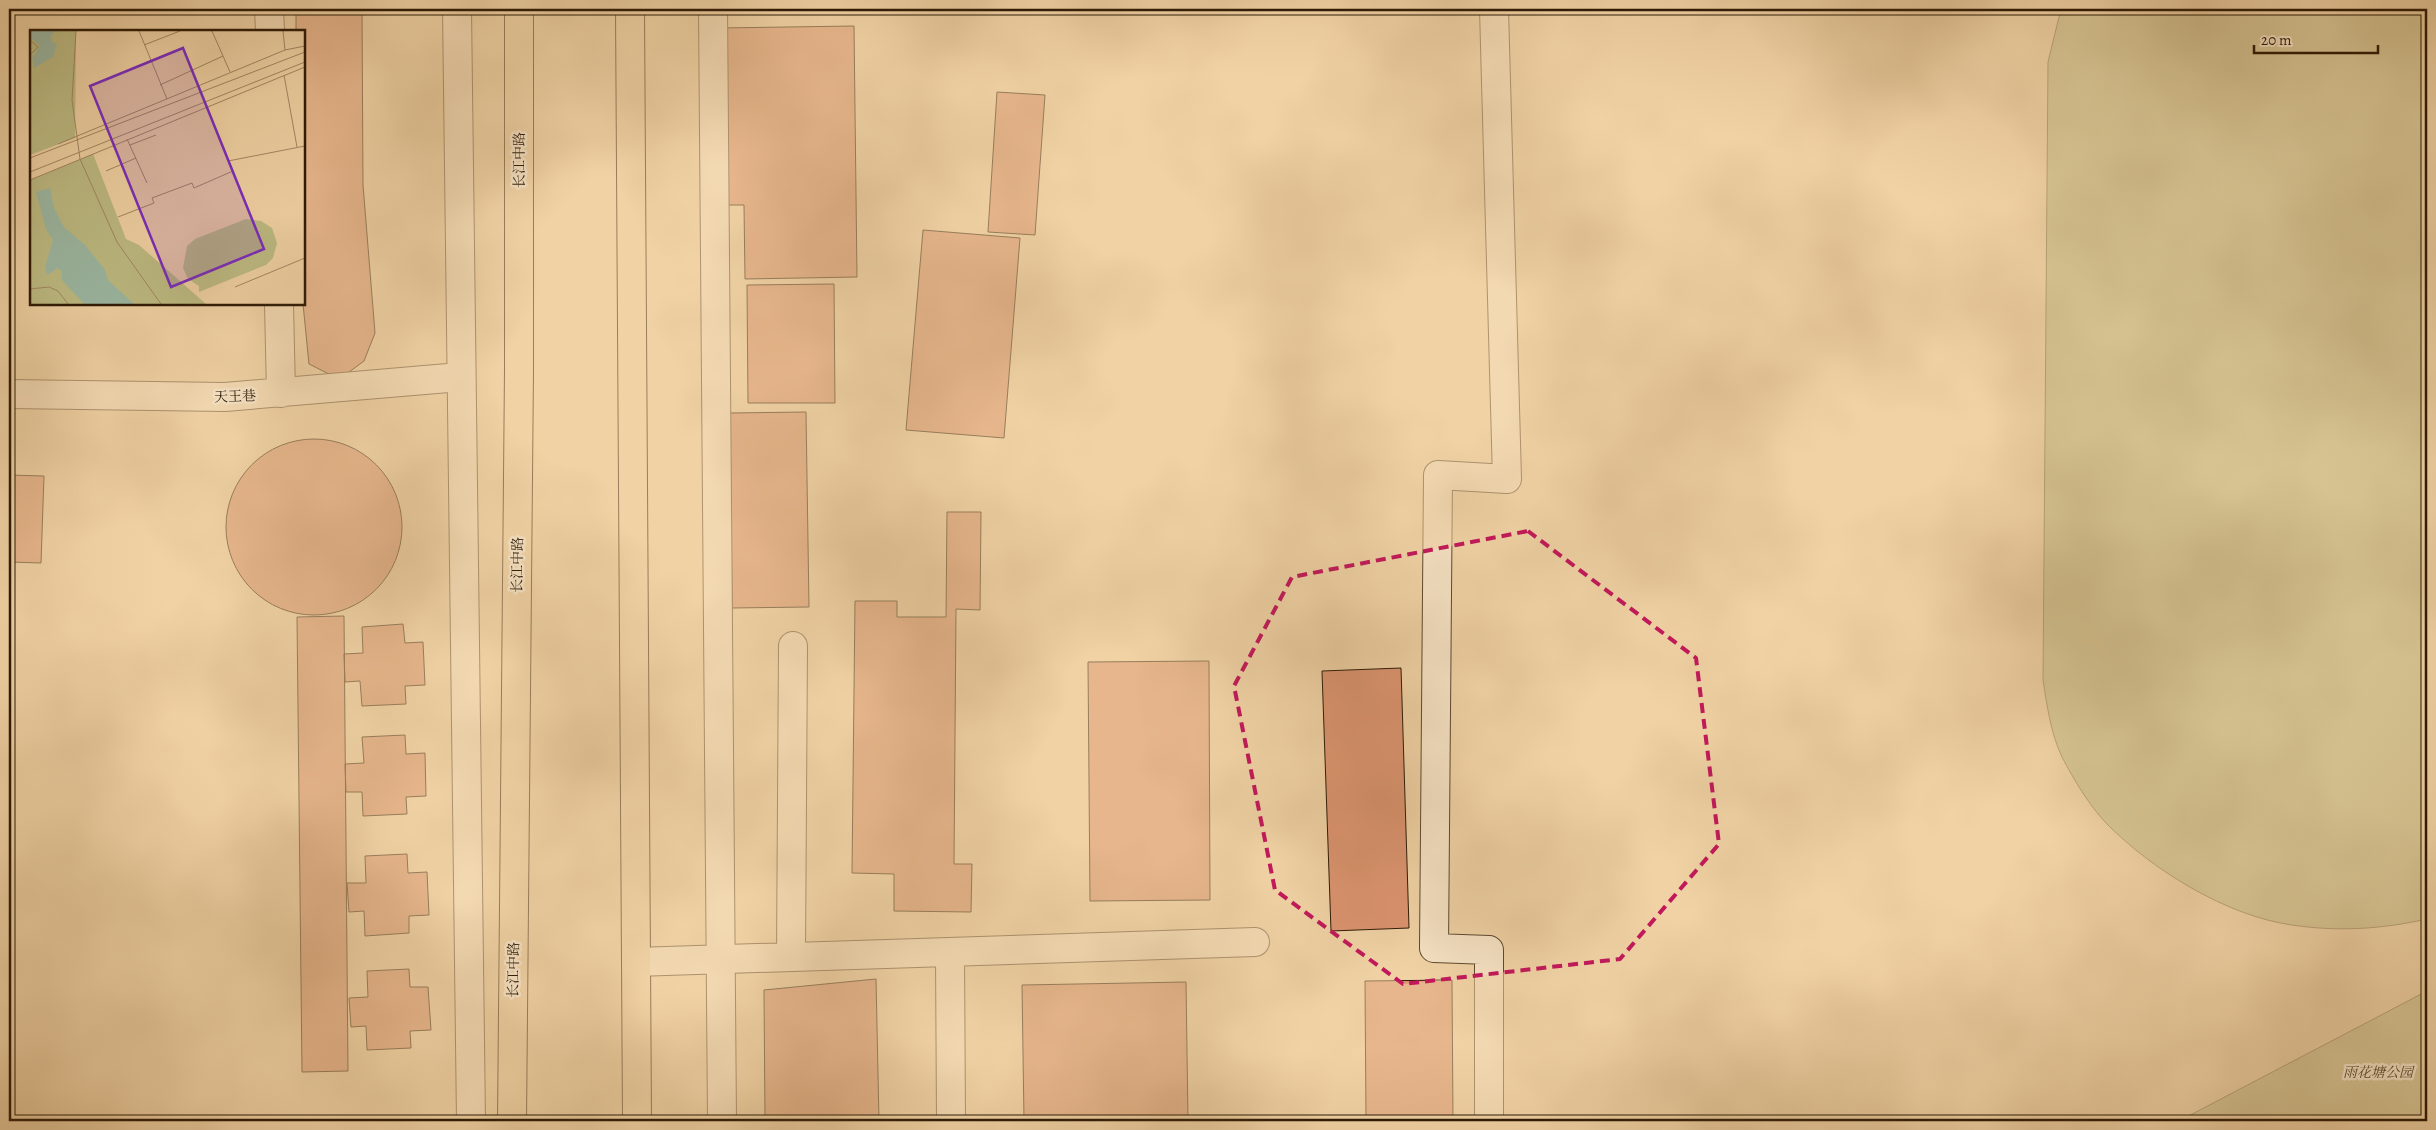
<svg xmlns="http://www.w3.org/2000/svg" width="2436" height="1130" font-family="Alegreya,'Noto Serif SC',serif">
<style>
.green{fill:#bdbb83;stroke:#756a44}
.building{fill:#db946f;stroke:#2d1a06}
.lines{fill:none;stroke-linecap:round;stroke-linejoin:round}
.minor-casing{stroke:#5e482e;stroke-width:30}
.highway-casing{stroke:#2d1a06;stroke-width:30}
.minor{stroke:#f5e2c4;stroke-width:28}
.highway{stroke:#f0d2a4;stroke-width:28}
.marked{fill:none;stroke:#c2185b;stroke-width:4;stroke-dasharray:10 6;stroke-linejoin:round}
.labels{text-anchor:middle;stroke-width:5;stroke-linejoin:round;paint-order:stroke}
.street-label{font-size:14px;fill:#2d1a06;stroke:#f5e2c4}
.park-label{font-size:14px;font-style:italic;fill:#584a2c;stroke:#f5e2c4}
.inset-road{fill:none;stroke:#a28865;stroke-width:1}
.view{fill:#7b2cbf;fill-opacity:0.15;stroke:#7b2cbf;stroke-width:2.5}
.inset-edge{fill:none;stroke:#2d1a06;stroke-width:2.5}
</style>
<rect width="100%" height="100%" fill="#f0d2a4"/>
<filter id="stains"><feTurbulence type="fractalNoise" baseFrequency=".004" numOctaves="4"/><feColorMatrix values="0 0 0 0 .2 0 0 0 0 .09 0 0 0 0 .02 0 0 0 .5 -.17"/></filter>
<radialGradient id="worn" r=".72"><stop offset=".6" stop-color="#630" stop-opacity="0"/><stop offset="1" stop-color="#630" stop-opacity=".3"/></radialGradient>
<!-- green -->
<path class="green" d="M2061,9H2427V919C2383,929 2338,932 2292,925C2227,916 2152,870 2106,823C2089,805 2074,780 2062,757C2051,734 2047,706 2043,680L2048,62Z
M2427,991V1121H2179Z"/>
<!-- building -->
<path class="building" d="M296,9H362L363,185L375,333L364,361L345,375L329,374L309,364L303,304L304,31H296Z
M854,26L857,277L745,279L744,205H721L719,28Z
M997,92L1045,95L1035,235L988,232Z
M923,230L1020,238L1004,438L906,430Z
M834,284L835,403H748L747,285Z
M806,412L809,607L732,608L730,413Z
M226 527a88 88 0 1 1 176 0a88 88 0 1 1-176 0Z
M9,475L44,476L41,563L9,562Z
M947,512H981L980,610L956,609L954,864H972L971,912L894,911V874L852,873L855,601H897V617H946Z
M344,616L348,1071L302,1072L297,617Z
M403,624L405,643L423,642L425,685L405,686L406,704L362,706L360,681L345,682L344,654L363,653L362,627Z
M1209,661L1210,900L1090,901L1088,662Z
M1401,668L1409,928L1331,931L1322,671Z
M405,735L406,754L425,753L426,796L406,797L407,814L363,816L362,792H346L345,764L364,763L362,737Z
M407,854L408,873L427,872L429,915L409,916V933L365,936L364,911L349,912L347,883H366L365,856Z
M409,969L410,987H428L431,1030L410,1031L411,1048L367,1050L366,1026L351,1027L349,998L368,997L367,971Z
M876,979L879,1121H765L764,990Z
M1452,980L1453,1121H1366L1365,981Z
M1186,982L1188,1121H1024L1022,985Z"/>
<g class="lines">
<!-- minor casing -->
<g class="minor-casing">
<path id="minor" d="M269,9L270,31
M457,9L471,1121
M713,9L722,1121
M279,304L281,393
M9,394L225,397L460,377
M950,952L951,1121
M791,956L793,646
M636,962L1255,942
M1489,1121V950L1434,948L1438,475L1507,479L1494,9"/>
</g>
<!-- highway casing -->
<g class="highway-casing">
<path id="highway" d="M630,9L637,1121
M512,1121L519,370V9"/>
</g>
<!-- minor -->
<use href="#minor" class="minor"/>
<!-- highway -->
<use href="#highway" class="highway"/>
</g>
<!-- marked area -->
<path d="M0 0H2436V1130H0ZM1528,531L1696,658L1719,844L1620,959L1403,984L1275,890L1234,686L1292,577Z" fill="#f0d2a4" fill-opacity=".55" fill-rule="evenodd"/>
<path class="marked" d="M1528,531L1696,658L1719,844L1620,959L1403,984L1275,890L1234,686L1292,577Z"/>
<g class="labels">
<!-- street labels -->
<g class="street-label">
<text transform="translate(519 160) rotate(-90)" y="5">长江中路</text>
<text transform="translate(235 396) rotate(-2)" y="5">天王巷</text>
<text transform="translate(517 565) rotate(-89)" y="5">长江中路</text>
<text transform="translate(513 970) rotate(-89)" y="5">长江中路</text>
</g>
<!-- park labels -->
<g class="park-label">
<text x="2378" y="1077">雨花塘公园</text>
</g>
</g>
<!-- overview -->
<g transform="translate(30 30)">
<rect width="275" height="275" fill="#f0d2a4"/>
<path d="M0,1H46L45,108L0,125ZM63,124L96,209L109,215L176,274H0V150ZM216,189L231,191L242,198L247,213L243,228L236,235L169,262V256L158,249L153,238L157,216L165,209Z" fill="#bdbb83"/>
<path d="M0,1H25L21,6L22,12L27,14L23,27L4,38L2,28L10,16L0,7ZM20,158L24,178L34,197L55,215L75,240L78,250L104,274H54L32,250V242L28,238L17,245L15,237L23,210L16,199L6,162Z" fill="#9bb8a3"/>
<path class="inset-road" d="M46,1L42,70L50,129L87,212L131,274M109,1L137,69M182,1L200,42M253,1L255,20M0,10L8,17L0,25M114,15L150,1M254,45L267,117M130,55L193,26M97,109L117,153M28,114L255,20L275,16M100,115L126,105M0,128L275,22M198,131L275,116M76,141L106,128M0,142L275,32M0,150L275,37M88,187L124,173L122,168L162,153L164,158L203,141L177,77M205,257L275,228M0,259L19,257L28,261L38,274"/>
<path class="view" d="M153,18L234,219L141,257L60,56Z"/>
<rect width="275" height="275" class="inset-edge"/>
</g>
<!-- margin -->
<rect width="2436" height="1130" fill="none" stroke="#f0d2a4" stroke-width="30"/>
<rect x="10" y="10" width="2416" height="1110" fill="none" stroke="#2d1a06" stroke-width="2.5"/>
<rect x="15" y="15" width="2406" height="1100" fill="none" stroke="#2d1a06"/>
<!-- scale -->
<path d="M2254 45v8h124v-8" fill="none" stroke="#2d1a06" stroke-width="2.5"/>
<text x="2261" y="45" font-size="15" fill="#2d1a06" stroke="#f5e2c4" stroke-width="4" paint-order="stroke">20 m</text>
<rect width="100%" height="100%" filter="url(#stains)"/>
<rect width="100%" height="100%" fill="url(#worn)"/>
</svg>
